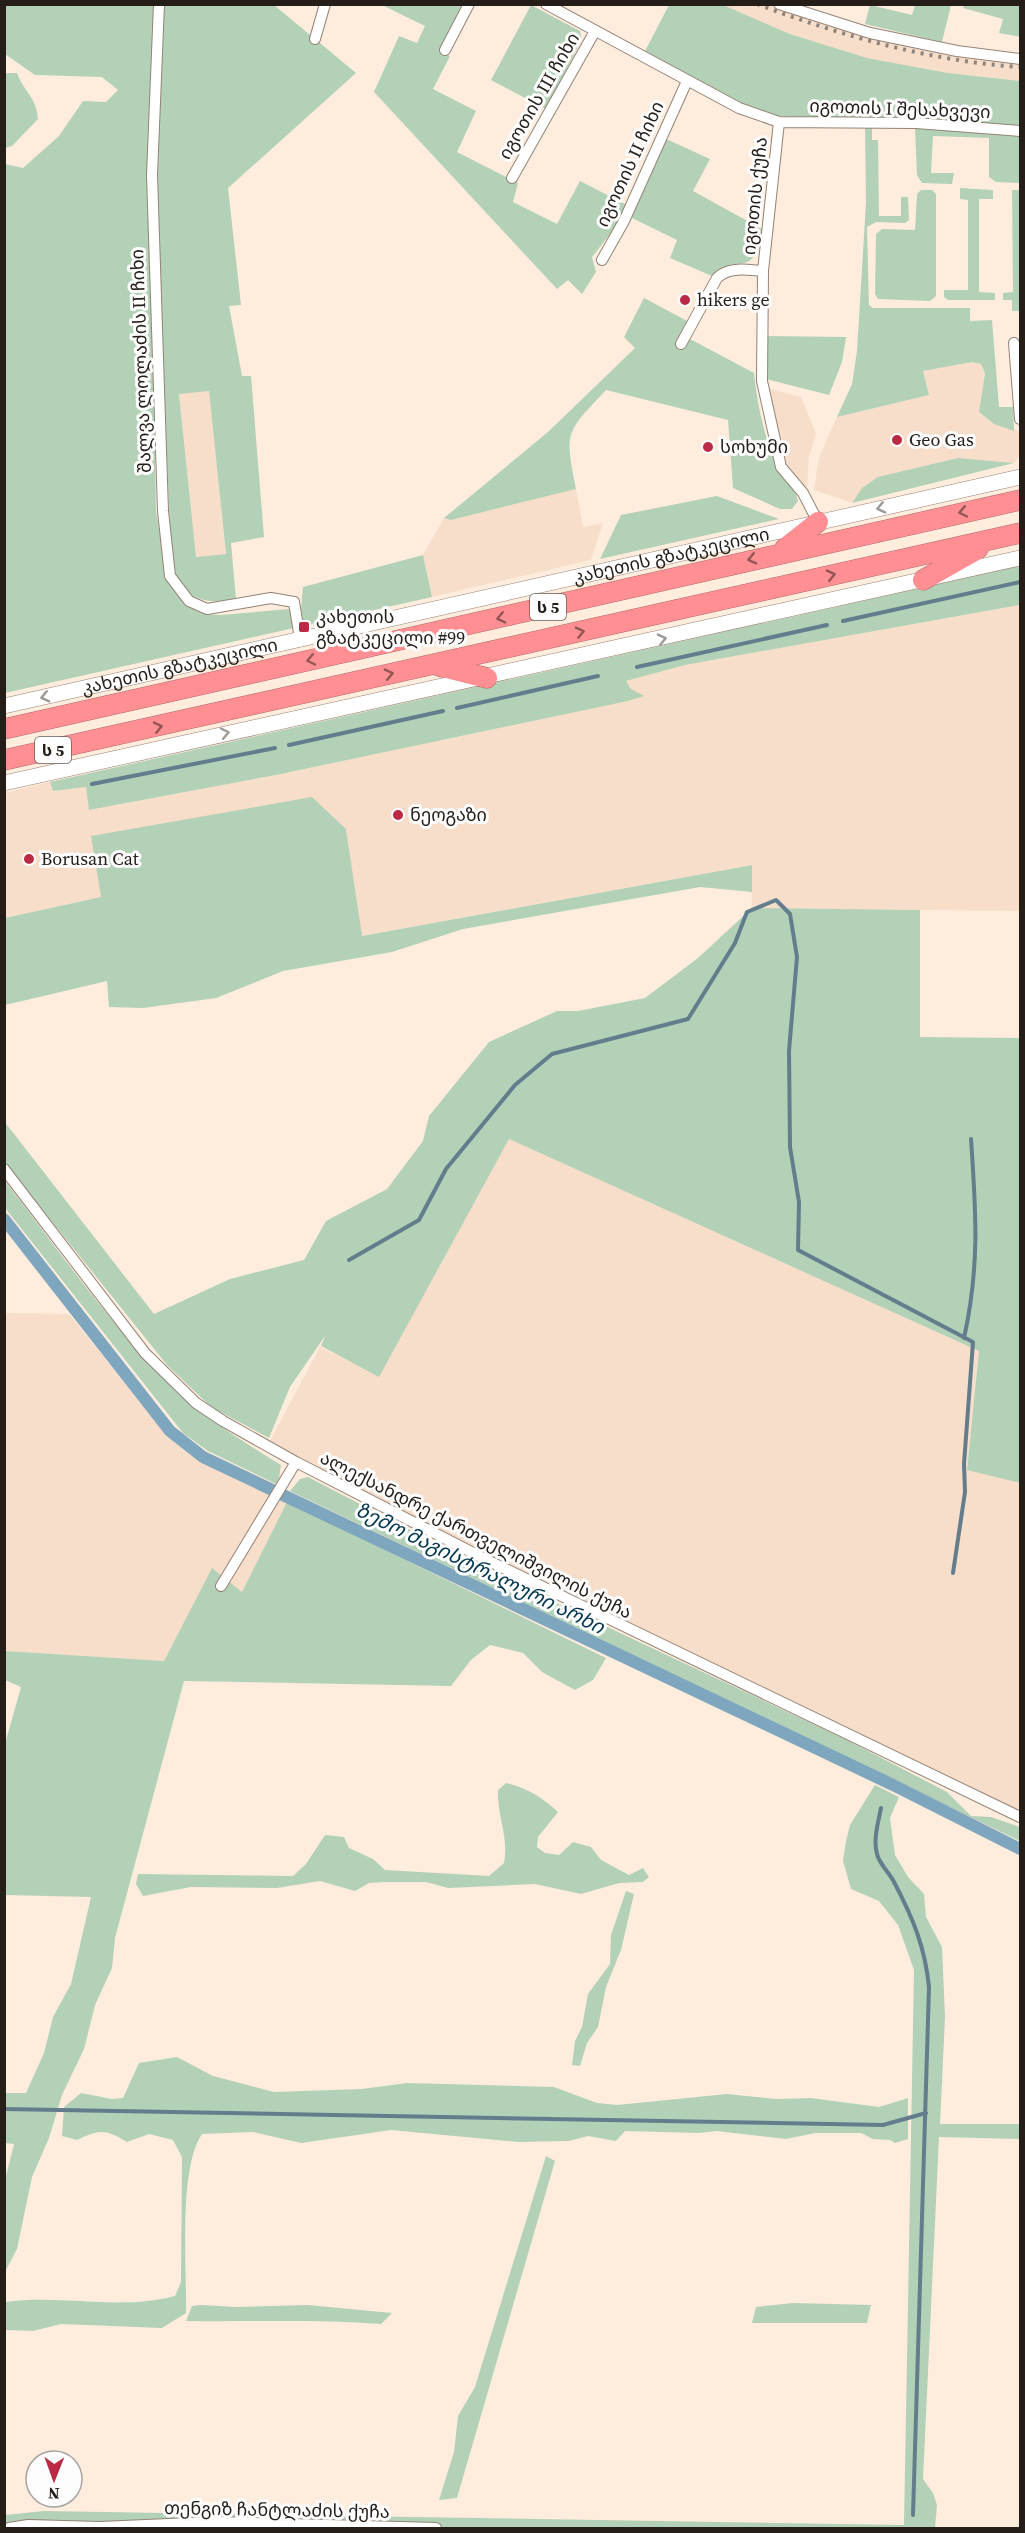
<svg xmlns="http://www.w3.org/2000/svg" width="1025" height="2533" font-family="'Source Serif 4','Noto Sans Georgian',serif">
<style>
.built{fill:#f7deca}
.green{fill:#b3d1b7;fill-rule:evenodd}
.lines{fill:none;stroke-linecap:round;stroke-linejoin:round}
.stream{stroke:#647d8d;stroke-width:4}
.canal{stroke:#7fa6bf;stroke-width:12}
.street-casing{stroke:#948375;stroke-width:12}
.secondary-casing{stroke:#948375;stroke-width:16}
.highway-casing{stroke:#b26768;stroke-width:21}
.street{stroke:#fff;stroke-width:10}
.secondary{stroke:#fff;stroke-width:15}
.highway{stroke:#ff8f93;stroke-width:20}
.rail{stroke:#908379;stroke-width:4;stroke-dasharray:3 6;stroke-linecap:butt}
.oneway{stroke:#9c9997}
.oneway2{stroke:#925656}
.poi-dot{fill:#bb2a44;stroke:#fdfdfd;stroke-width:2}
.labels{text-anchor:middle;stroke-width:6;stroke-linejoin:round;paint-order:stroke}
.shield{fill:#fdfdfd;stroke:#65605d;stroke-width:1.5}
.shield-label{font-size:16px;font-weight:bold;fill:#241d18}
.street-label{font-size:18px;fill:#241d18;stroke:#fdfdfd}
.poi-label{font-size:18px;fill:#241d18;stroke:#fdfdfd;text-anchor:start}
.water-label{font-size:20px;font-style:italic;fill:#00364f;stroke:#fdfdfd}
</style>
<rect width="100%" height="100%" fill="#feecdd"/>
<!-- built -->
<path class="built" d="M723,5H767L869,36L1020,63V81L948,73L867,58L790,34Z
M972,362L982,364L985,373L979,412L1020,432V455L1014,463L958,458L862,488L852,503L814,490L819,457L837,417L929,395L923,371Z
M767,388L801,397L816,433L809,457L807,487L790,473L782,458Z
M209,390L226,554L196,557L179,393Z
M576,489L583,527L603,523L591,560L432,597L423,555L444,518L451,520Z
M1020,605V911L752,908L751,865L361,936L346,829L91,836L101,897L5,918L4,793L50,782L54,791L86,787L90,810L276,775L628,701L631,689L626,681L685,665Z
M507,1138L979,1351L967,1469L1020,1483V1817L267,1446L320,1347L379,1376Z
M4,1313L69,1314L162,1430L180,1447L196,1459L287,1502L242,1592L212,1569L164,1661L5,1651Z"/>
<!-- green -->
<path class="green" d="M5,5H156L149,147L156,511L167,578L187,604L205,614L221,615L301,608L303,587L423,555L432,597L5,693V164L23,168L59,136L83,101L106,102L118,90L102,77L35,75L5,54Z
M161,5H274L356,73L228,188L241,305L229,306L242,376H251L264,537L231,543L236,599C210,605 185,601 174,572C170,560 171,543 170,530L155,178ZM209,391L226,554L196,557L179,394Z
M382,5H466L442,52L450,56L433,89L476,111L457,152L518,183L513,202L557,224L580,181L627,205L621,220L592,257L596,272L582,294L568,280L557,289L374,92L399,36L417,43L425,26Z
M531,5L580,31L582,39L546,109L491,80Z
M669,5H723L790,34L867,58L948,73L1020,81V125L775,116L743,104L645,51Z
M870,5L912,15L915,5H951L942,42L865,24Z
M965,5H1020V37L999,33L1003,19L963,8Z
M8,73H17C25,94 36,96 38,119L12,146L5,148V74Z
M865,126L872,127V140H878L879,216H901V197H908L909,220L905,223L876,222L867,227L869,305L873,308H970V321L992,320L999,407H1013L1014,431L994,424L979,412L985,373L981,364L972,362L923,371L929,395L837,417L852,384L857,351L866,203Z
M915,128L1020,133V183L996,182L989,177V138L933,136L931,173H954L952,184L922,183L917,175Z
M664,138L710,159L693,191L762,229C753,284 739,249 712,276L670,258L677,240L630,217Z
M960,188L993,190V199H979V292L995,293V300H948L944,297V290H968V200L960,199Z
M921,190H932L936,194V296L930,301L878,299L875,294L876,234L882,229L915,230L917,194Z
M1012,190H1020V311H1012V300H1003V293L1013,292Z
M644,298L689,322L690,339L754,373C757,403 764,437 776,465C782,478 795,486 798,501L792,509H780L733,488L728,420L606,390C566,433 564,430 576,489L451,520L444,518L548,432L635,348L624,337Z
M764,336L846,337L842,362L829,395L766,379Z
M958,458L1014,463L852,503L862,488L878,477Z
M717,496L779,519L600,559L621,515Z
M1020,566V605L685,665L626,681L631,689L644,696L628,701L276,775L89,810L86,787L53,791L50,782Z
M312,797L346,829L362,936L752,865V892L700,887L463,929L392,952L283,971L216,998L143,1008L109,1007L107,981L5,1005V918L101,897L91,836Z
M752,908L920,910V1037L1020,1038V1483L967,1470L979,1351L509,1139L379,1377L321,1346L325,1336L290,1387L269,1438L211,1407L167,1365L5,1163L4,1121L154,1314L230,1279L304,1260L326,1221L387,1189L423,1141L429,1116L489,1042L557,1011H578L645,998L698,958Z
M4,1180C57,1247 113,1330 174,1388C205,1419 244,1442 281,1465L278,1485L208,1451L183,1433L5,1208Z
M308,1477L495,1574L847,1740L947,1792L971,1816L991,1817L1020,1827V1841L290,1491L300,1479Z
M287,1502L606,1658L593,1680L575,1690L542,1672L523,1653L490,1645L471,1660L451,1686L184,1681L115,1938L112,1968L95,2005L84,2049L62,2095L49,2138L32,2177L17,2249L5,2272V2180L14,2144L5,2143V2093H26L44,2053L53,2017L71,1984L91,1897L5,1895V1744L21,1687L5,1680V1651L164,1661L212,1568L242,1592Z
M506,1783C527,1788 542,1797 558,1812L538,1837L537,1847L545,1853L559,1855L573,1842L591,1847L601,1860L629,1875L643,1868L649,1877L643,1882L619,1883L581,1894L535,1884L448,1888L426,1882H387L369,1883L355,1891L320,1881L277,1888L191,1887L143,1896L136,1884L138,1874L293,1876L306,1864L325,1835L344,1837L349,1848L373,1859L385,1870L489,1876L504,1863C509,1835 497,1818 498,1790Z
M875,1785L899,1797L890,1818L895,1855L908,1877L924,1894L926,1917L942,1947L945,2017L940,2124H1020V2139L939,2137L923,2479L933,2493L937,2505L935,2528H5V2515L44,2511L904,2525L914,1970L898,1925L879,1901L851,1889L843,1861L846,1841L850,1825Z
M626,1891L634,1894L621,1950L606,1987L598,2027L587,2043L580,2066L572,2065L575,2041L582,2027L588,1994L610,1964L611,1935Z
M177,2057L213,2076L274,2092L362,2089L407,2083L554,2087L597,2103L617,2105L727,2094L776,2099L811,2098L879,2107L908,2098V2139L895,2143L890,2140L873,2139L861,2133H815L786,2139L717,2131L698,2133L625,2131L616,2141L588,2136L569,2141L518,2142L391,2130L301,2143L253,2132L202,2134C178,2169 187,2268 186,2313L162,2328L61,2324L33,2331L5,2330V2302C62,2294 119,2311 175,2296L181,2282L182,2157L173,2140L149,2134L127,2142C105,2129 100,2129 77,2140L62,2136L64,2107L81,2093L112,2099L123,2098L139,2063Z
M546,2156L555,2161L457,2498L439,2500L454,2452L458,2416L475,2387Z
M793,2303L871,2305L867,2323H752L756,2307Z
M201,2305L237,2307L308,2305L392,2313L381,2324C316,2319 251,2322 186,2321L192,2306Z"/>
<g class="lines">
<!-- stream -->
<path class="stream" d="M843,621L1020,582
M637,667L827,625
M457,708L598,676
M289,745L443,711
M92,784L275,748
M349,1260L419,1220L446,1169L515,1085L552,1054L688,1019L735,943L747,912L776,900L790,914L797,957L789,1051L790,1147L799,1202L798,1250L973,1342L964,1464L965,1492L953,1573
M964,1338C980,1266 976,1211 971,1139
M881,1808C878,1823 873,1840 877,1854C879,1864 890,1873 894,1882C913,1918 925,1947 929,1987L913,2515
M4,2109L883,2125L926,2113"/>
<!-- canal -->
<path class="canal" d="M4,1219L170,1431L203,1457L893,1785L1020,1849"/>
<!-- street casing -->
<g class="street-casing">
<path id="street" d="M159,4L152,175L163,511L170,576L189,601L207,609L271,598L294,602L300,639
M546,4L739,108L779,122L916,123L1020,131
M779,4L870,33L957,51L1020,59
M315,39L325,4
M445,50L469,4
M779,122L763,271L762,381L781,467L803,493L818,522
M512,178L595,31
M602,260L624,221L687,81
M1014,343L1020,419
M681,344L717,278C729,266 747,270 763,271
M4,1169L145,1353L196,1403L223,1421L296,1462L487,1560L1020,1817
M221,1586L296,1462
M9,2528L28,2525L100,2527L215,2522L436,2528"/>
</g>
<!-- secondary casing -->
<g class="secondary-casing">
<g id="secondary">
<path id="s1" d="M4,706L1020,477"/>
<path d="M4,783L1020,558"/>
</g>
</g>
<!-- highway casing -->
<g class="highway-casing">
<path id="highway" d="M785,548L818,522
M923,580L978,549
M439,666L487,678
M4,729L1020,500
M4,760L1020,533"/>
</g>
<!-- street -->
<use href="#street" class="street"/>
<!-- secondary -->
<use href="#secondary" class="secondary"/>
<!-- highway -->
<use href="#highway" class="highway"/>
<!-- rail -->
<path class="rail" d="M757,4C842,36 930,61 1020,67"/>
</g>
<!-- one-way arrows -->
<defs><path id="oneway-chevron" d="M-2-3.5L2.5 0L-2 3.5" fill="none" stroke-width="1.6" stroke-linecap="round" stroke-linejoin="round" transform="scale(1.5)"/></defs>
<g class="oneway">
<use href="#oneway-chevron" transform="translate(881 508) rotate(167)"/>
<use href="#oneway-chevron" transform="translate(662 639) rotate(-13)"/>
<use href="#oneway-chevron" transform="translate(45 697) rotate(167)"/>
<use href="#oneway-chevron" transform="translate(225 733) rotate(-12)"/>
</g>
<g class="oneway2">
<use href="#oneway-chevron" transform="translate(963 512) rotate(168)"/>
<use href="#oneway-chevron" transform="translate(752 559) rotate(167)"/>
<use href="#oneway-chevron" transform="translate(831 575) rotate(-13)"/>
<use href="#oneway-chevron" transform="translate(501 618) rotate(167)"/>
<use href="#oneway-chevron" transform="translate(580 632) rotate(-13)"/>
<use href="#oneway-chevron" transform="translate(311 660) rotate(168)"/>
<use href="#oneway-chevron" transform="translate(389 674) rotate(-13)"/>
<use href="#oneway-chevron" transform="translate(158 727) rotate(-13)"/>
</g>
<!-- markers -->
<g class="poi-dot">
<circle cx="685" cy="300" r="6"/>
<circle cx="897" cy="440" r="6"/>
<circle cx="708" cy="447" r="6"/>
<rect x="298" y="621" width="12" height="12" rx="3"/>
<circle cx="398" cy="815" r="6"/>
<circle cx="29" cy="859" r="6"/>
</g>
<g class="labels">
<!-- shield labels -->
<g class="shield">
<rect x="530" y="594" width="36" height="26" rx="4.5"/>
<rect x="35" y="737" width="36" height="26" rx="4.5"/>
</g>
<g class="shield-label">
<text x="548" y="613">ს 5</text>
<text x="53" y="756">ს 5</text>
</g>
<!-- street labels -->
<g class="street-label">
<text transform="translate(539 96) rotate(-60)" y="6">იგოთის III ჩიხი</text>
<text transform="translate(900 109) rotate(2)" y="6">იგოთის I შესახვევი</text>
<text transform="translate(630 164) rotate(-65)" y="6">იგოთის II ჩიხი</text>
<text transform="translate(755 196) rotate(-84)" y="6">იგოთის ქუჩა</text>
<text transform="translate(141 361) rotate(-92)" y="6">შალვა ლოლაძის II ჩიხი</text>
<text dy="6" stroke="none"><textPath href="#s1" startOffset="684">კახეთის გზატკეცილი</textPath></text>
<text dy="6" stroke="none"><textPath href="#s1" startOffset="180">კახეთის გზატკეცილი</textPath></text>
<text transform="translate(476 1535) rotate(27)" y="6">ალექსანდრე ქართველიშვილის ქუჩა</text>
<text transform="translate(277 2510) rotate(1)" y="6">თენგიზ ჩანტლაძის ქუჩა</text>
</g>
<!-- poi labels -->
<g class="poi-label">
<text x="697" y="306">hikers ge</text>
<text x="909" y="446">Geo Gas</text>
<text x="720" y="453">სოხუმი</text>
<text x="316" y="623">კახეთის<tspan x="316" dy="21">გზატკეცილი #99</tspan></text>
<text x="410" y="821">ნეოგაზი</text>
<text x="41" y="865">Borusan Cat</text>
</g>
<!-- water labels -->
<g class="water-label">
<text transform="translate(480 1568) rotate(26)" y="7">ზემო მაგისტრალური არხი</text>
</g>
</g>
<!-- border -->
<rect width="1025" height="2533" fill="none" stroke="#241d18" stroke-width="12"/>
<!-- north arrow -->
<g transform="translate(54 2479) rotate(181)"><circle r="28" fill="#fdfdfd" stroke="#a6a3a1" stroke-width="1.5"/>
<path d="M0-4.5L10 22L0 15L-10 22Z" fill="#bb2a44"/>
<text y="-9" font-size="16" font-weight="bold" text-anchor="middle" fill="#241d18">N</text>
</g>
</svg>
